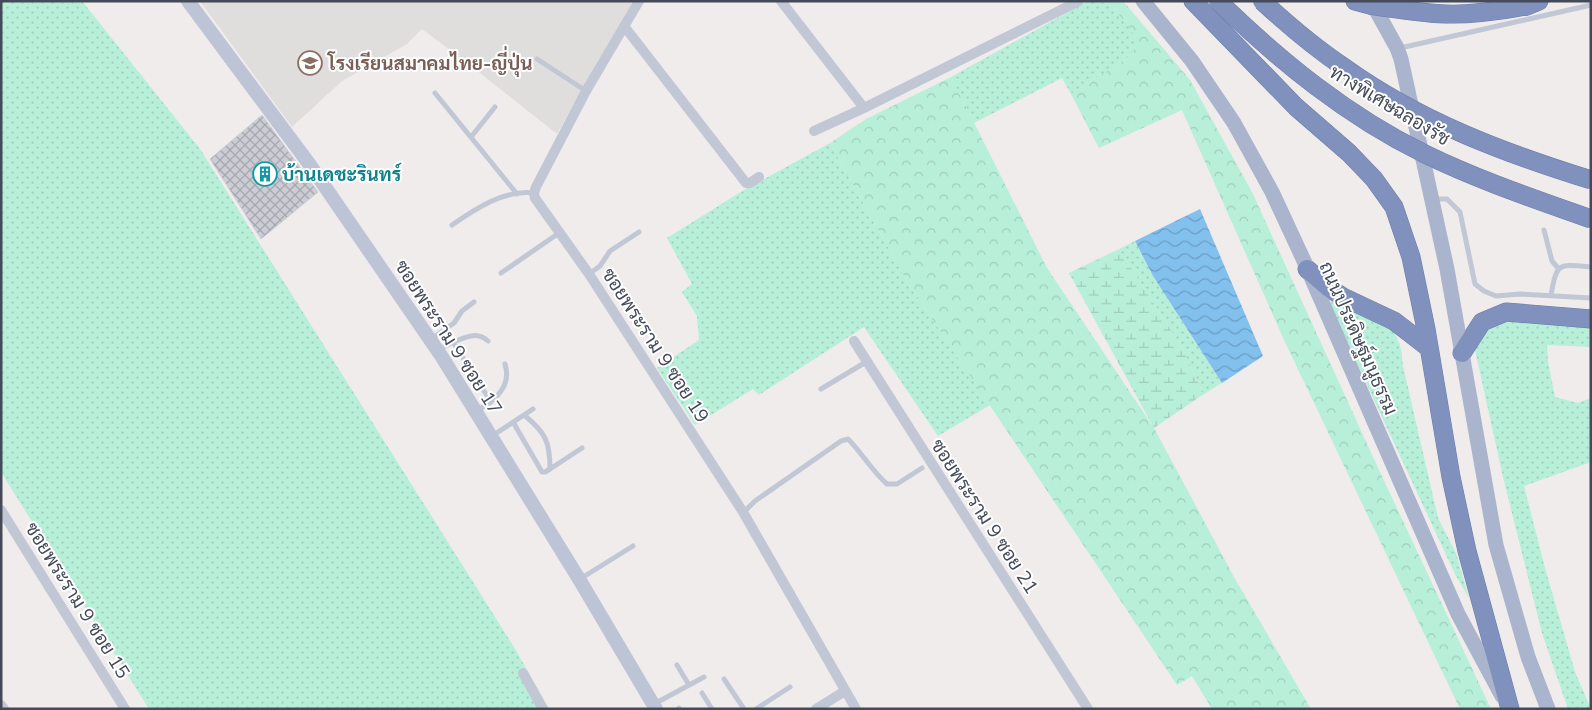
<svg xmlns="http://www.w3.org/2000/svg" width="1592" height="710" font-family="Mulish,Sarabun,sans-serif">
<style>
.education{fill:#e0dddd}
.grass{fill:url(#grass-dots)}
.forest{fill:url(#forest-crowns)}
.wetland{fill:url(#wetland-marsh)}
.water{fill:url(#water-waves)}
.building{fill:url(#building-cross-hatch);stroke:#cfd0d8}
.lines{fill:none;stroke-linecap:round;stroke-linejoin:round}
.highway-casing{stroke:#6c7ca9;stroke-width:19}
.lane{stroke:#c1c7d4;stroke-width:5}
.street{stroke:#c1c7d4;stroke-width:10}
.secondary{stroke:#bdc4d6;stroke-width:14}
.primary{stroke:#aab4cc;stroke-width:15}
.highway{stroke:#8191bd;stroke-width:18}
.highway-bridge-casing{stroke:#6c7ca9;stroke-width:19;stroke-linecap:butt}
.highway-bridge{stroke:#8191bd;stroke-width:18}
.labels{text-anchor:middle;stroke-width:4;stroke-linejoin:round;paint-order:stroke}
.education-label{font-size:19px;font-weight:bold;fill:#785e54;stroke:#fff;text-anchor:start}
.street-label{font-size:19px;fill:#444a59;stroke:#fff}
.culture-label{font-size:19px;font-weight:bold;fill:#0d838f;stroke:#fff;text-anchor:start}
</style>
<defs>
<pattern id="grass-dots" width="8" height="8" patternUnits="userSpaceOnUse" patternTransform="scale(1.25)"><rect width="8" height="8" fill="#b7efd8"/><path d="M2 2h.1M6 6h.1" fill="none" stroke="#9fcebc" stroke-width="1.8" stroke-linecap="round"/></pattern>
<pattern id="forest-crowns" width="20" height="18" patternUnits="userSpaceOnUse" patternTransform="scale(1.25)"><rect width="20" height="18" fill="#b7efd8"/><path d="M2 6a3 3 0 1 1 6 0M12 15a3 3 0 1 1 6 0" fill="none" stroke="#9fcebc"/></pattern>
<pattern id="wetland-marsh" width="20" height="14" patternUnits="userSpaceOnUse" patternTransform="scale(1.25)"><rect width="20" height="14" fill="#b7efd8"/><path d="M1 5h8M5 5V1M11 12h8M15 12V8" fill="none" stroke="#9fcebc"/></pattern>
<pattern id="water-waves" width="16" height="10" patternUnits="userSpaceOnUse" patternTransform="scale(1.25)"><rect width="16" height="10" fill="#82c0ee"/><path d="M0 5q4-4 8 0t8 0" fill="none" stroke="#6c9ec4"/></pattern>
<pattern id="building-cross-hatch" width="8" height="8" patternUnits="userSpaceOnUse" patternTransform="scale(1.25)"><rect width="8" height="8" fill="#cbccd4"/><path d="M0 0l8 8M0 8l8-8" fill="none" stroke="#a6a8af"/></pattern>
</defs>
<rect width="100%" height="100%" fill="#efeceb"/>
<!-- education -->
<path class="education" d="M200,1H633L593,69L557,134L475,69L422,29L407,44L342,81L292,127Z"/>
<!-- grass -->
<path class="grass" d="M1,1H82L200,149L514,647L549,709H149L1,472Z
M1088,1H1109L1141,43L1126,59L1071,94L1062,78L974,123L951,77Z
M830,143L908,283L990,405L938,436L864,327L759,395L753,389L695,425L657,368L699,340L697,316L682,292L692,284L667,238L744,190Z
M1135,241L1153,276L1222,383L1204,394L1181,346L1119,249Z
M1328,301C1355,309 1389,313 1399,343C1402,350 1402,359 1403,366L1438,518L1456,553L1469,598L1455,574Z
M1512,319L1591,326V347L1547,345L1548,362L1555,397L1578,403L1591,398V462L1524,486L1545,568L1575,672L1591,709H1568L1542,633L1503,477L1475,350C1485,328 1488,325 1512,319Z"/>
<!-- forest -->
<path class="forest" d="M1109,1H1123L1190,80L1252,192L1379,470L1491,709H1460L1285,342L1182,110L1099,148L1071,94L1126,59L1140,43Z
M951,77L1047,268L1154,428L1234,577L1311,709H1212L1192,676L1177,685L908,283L830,143L866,119Z"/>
<!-- wetland -->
<path class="wetland" d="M1119,249L1181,346L1204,394L1154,428L1069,273Z"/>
<!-- water -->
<path class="water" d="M1200,209L1263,356L1222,383L1153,276L1135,241Z"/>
<!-- building -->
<path class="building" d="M262,115L318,192L261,239L210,159Z"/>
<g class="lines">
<!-- highway casing -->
<g class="highway-casing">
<path id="highway" d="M1193,1L1296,107L1349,153L1374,179L1394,207L1411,257L1426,329L1451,477L1467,551L1510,709
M1355,1L1370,5
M1527,6L1539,1
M1307,269L1329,288L1343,297L1394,321L1429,348
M1462,353L1482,322L1506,312L1591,319"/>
</g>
<!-- lane -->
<path class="lane" d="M1400,48L1591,5
M537,59L586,91
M435,93L517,194
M471,137L495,107
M1435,199H1447L1460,212L1475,284L1484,291L1496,296L1520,294L1591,298
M452,225C475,209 505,189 534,193
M1544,230L1552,261L1558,268
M501,273L559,233
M589,274L600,266L610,251L639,232
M1551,295C1557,262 1558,264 1591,267
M431,339L454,323L462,311L474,302
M453,342C466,337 477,331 488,341
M438,350L453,342L491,402L476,411
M821,389L866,362
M491,402C503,391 510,381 505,364
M513,422L542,472H545L550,469C550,441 545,432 524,415
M492,436L533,409
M550,469L582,448
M744,512L755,501L841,441L848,439C862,453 872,471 887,484H897L922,468
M580,579L633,546
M677,665L689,685
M724,679L744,709
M702,693L712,709
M654,704L704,677
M679,708V709
M756,709L790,687"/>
<!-- street -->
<path class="street" d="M639,1L586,91L536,187L534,193L535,198L589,274L743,512L856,709
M781,1L864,108L1079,1
M624,26L746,183H750L759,177
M814,131L864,108
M854,341L1088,709
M1,510L125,709
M523,673L543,709
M1,705L4,709
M816,709L845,691"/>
<!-- secondary -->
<path class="secondary" d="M188,1L310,165L442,357L579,579L656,709"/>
<!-- primary -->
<path class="primary" d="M1143,1L1192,61L1234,123L1272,192L1305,263L1458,614L1502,696
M1371,1L1397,48L1401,59L1447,269L1496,545L1528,657L1548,709"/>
<!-- highway -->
<use href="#highway" class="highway"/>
<!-- highway-bridge casing -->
<g class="highway-bridge-casing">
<path id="highway-bridge" d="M1218,1C1280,61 1347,116 1425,154C1478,180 1535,199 1591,219
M1262,1C1288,25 1315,48 1345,68C1419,121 1504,153 1591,180
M1370,5C1395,9 1421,13 1446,14C1473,15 1500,10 1527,6"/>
</g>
<!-- highway-bridge -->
<use href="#highway-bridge" class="highway-bridge"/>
</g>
<!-- icons -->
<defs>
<g id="school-ring" transform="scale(1.25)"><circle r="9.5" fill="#fff" stroke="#8d6e63" stroke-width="1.5"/><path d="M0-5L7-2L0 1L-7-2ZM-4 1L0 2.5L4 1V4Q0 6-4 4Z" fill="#8d6e63"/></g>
<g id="building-ring" transform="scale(1.25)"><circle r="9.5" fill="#fff" stroke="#0f9aa8" stroke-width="1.5"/><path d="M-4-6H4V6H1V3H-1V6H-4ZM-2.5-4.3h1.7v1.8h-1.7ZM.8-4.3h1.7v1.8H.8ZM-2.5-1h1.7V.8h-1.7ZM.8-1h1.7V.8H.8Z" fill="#0f9aa8"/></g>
</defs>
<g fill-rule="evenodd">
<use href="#school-ring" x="310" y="63"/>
<use href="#building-ring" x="265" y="174"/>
</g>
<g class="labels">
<!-- education labels -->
<g class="education-label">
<text x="328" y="70">โรงเรียนสมาคมไทย-ญี่ปุ่น</text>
</g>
<!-- street labels -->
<g class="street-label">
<text transform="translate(1390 105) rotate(31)" y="7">ทางพิเศษฉลองรัช</text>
<text transform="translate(449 337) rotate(57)" y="7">ซอยพระราม 9 ซอย 17</text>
<text transform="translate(1359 338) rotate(66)" y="7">ถนนประดิษฐ์มนูธรรม</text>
<text transform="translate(656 345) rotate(57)" y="7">ซอยพระราม 9 ซอย 19</text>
<text transform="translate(985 516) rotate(57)" y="7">ซอยพระราม 9 ซอย 21</text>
<text transform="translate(78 600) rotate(58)" y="7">ซอยพระราม 9 ซอย 15</text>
</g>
<!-- culture labels -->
<g class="culture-label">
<text x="282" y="181">บ้านเดชะรินทร์</text>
</g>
</g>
<!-- border -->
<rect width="1592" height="710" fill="none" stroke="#444a59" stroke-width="5"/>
</svg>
